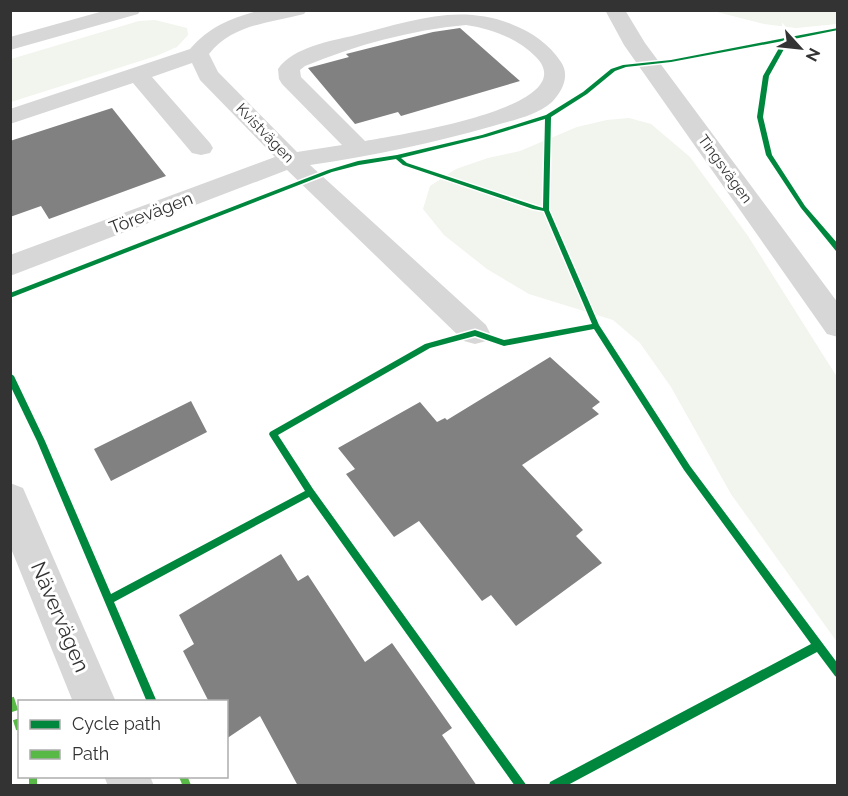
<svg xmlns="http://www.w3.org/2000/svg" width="848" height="796" font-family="Raleway,sans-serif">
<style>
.green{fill:#f1f5ed}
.building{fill:#818181}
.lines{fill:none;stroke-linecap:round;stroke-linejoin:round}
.minor{fill:#d7d7d7;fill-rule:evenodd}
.quiet{stroke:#58b947;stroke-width:8;stroke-dasharray:14 8;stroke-linecap:butt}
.cycleway-casing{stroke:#fff;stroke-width:3}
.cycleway{fill:#00873e;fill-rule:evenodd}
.labels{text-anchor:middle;stroke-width:6;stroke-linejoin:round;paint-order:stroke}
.far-street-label{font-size:15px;fill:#333;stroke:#fff}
.street-label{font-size:18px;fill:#333;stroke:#fff}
.near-street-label{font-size:21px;fill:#333;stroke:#fff}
</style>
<rect width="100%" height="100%" fill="#fff"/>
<!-- green -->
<path class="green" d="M713,11H837V24L796,28L764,24Z
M155,20L187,28L188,35L177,47L156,56L11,102V59L139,21Z
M629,118L651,124L690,157L748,236L837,377V642L731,494L671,387L640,343L613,320L529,294L487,269L444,235L423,209L430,186L456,169L488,158L520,151L577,127L607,120Z"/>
<!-- building -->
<path class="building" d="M460,28L520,81L401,116L398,112L355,124L308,68L349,57L346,54L433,32Z
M112,108L166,176L49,219L41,206L10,217V141Z
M550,357L600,402L592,408L599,414L522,465L583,530L576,536L602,563L516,626L491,595L482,601L419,521L394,537L346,474L355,469L338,448L420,402L437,422L445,418L447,420Z
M191,401L207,432L111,481L94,449Z
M281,554L298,581L308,575L365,662L392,643L452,728L442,735L477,786H298L260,716L226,739V702H209L183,651L194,644L179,615Z"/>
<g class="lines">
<!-- minor -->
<path class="minor" d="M107,10H141L138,14L10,50V37Z
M262,10H307L304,14C269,23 233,24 209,54L218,72L297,152L342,145L282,84L279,79L278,69C293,47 331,41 356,35C409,22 457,3 511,24C532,32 549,44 561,62C570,75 563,91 552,102C536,116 513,120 493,126C433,143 372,156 310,165L486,325L490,333L486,341L475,344L464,341L287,170L10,276V255L275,157L200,80L192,63L152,77L210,143L213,148L210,153L201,155L192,153L133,83L10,124V109L190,49C210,26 233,17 262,10ZM466,25C492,29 517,38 536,57C586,108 391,136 365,141L301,77L300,70L305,66C356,45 411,30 466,25Z
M605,10H625L645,43L838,303V337L827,334L624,45Z
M10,483L23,488L116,702H73L10,546Z
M104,776H150L154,786H108Z"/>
<!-- quiet -->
<path class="quiet" d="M10,698L20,729
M33,776V786
M183,776L187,786"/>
<!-- cycleway casing -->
<g class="cycleway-casing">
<path id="cycleway" d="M838,28V30L789,40L769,76L763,117L772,155L805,206L838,244V251H836L801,208L766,155L757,117L763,76L783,41L671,62L626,67L615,71L587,94L551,117L549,210L599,325L690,466L838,664V678L835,676L817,652L566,786H549L550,782L811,644L684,470L594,329L504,346L475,336L430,348L278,435L313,489L527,786H515L309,497L114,602L157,702H147L37,441L10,385V373L14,376L45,441L111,594L305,491L270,436L269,434L270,432L425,344L475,330L504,340L592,324L544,211L533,209L403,165L396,159L359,165L332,172L10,298V293L328,170L358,161L397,155L482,135L546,115L583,92L611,69L623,65L671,60L785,38L788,36L790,37ZM545,119L543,208L536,206L407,163L401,158L486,137Z"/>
</g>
<!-- cycleway -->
<use href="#cycleway" class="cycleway"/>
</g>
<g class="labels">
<!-- far-street labels -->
<g class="far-street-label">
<text transform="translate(265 133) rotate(46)" y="5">Kvistvägen</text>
<text transform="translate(725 169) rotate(54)" y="5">Tingsvägen</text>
</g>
<!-- street labels -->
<g class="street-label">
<text transform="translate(151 213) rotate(-21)" y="6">Törevägen</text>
</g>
<!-- near-street labels -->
<g class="near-street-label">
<text transform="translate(60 617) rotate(67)" y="7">Nävervägen</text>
</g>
</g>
<!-- border -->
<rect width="848" height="796" fill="none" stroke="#333333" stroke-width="24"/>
<!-- legend -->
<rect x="18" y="700" width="210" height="78" fill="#ffffff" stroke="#adadad" stroke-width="1.5"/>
<rect x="30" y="720" width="30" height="9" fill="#00873e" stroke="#adadad" stroke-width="1.5"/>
<text x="72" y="730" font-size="18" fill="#333333">Cycle path</text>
<rect x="30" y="750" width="30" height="9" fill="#58b947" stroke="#adadad" stroke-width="1.5"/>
<text x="72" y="760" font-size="18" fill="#333333">Path</text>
<!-- north arrow -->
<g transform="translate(800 48) rotate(117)" stroke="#ffffff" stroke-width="4.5" paint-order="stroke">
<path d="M0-4.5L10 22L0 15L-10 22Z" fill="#333333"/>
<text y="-9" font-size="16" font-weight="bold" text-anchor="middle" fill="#333333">N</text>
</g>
</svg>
